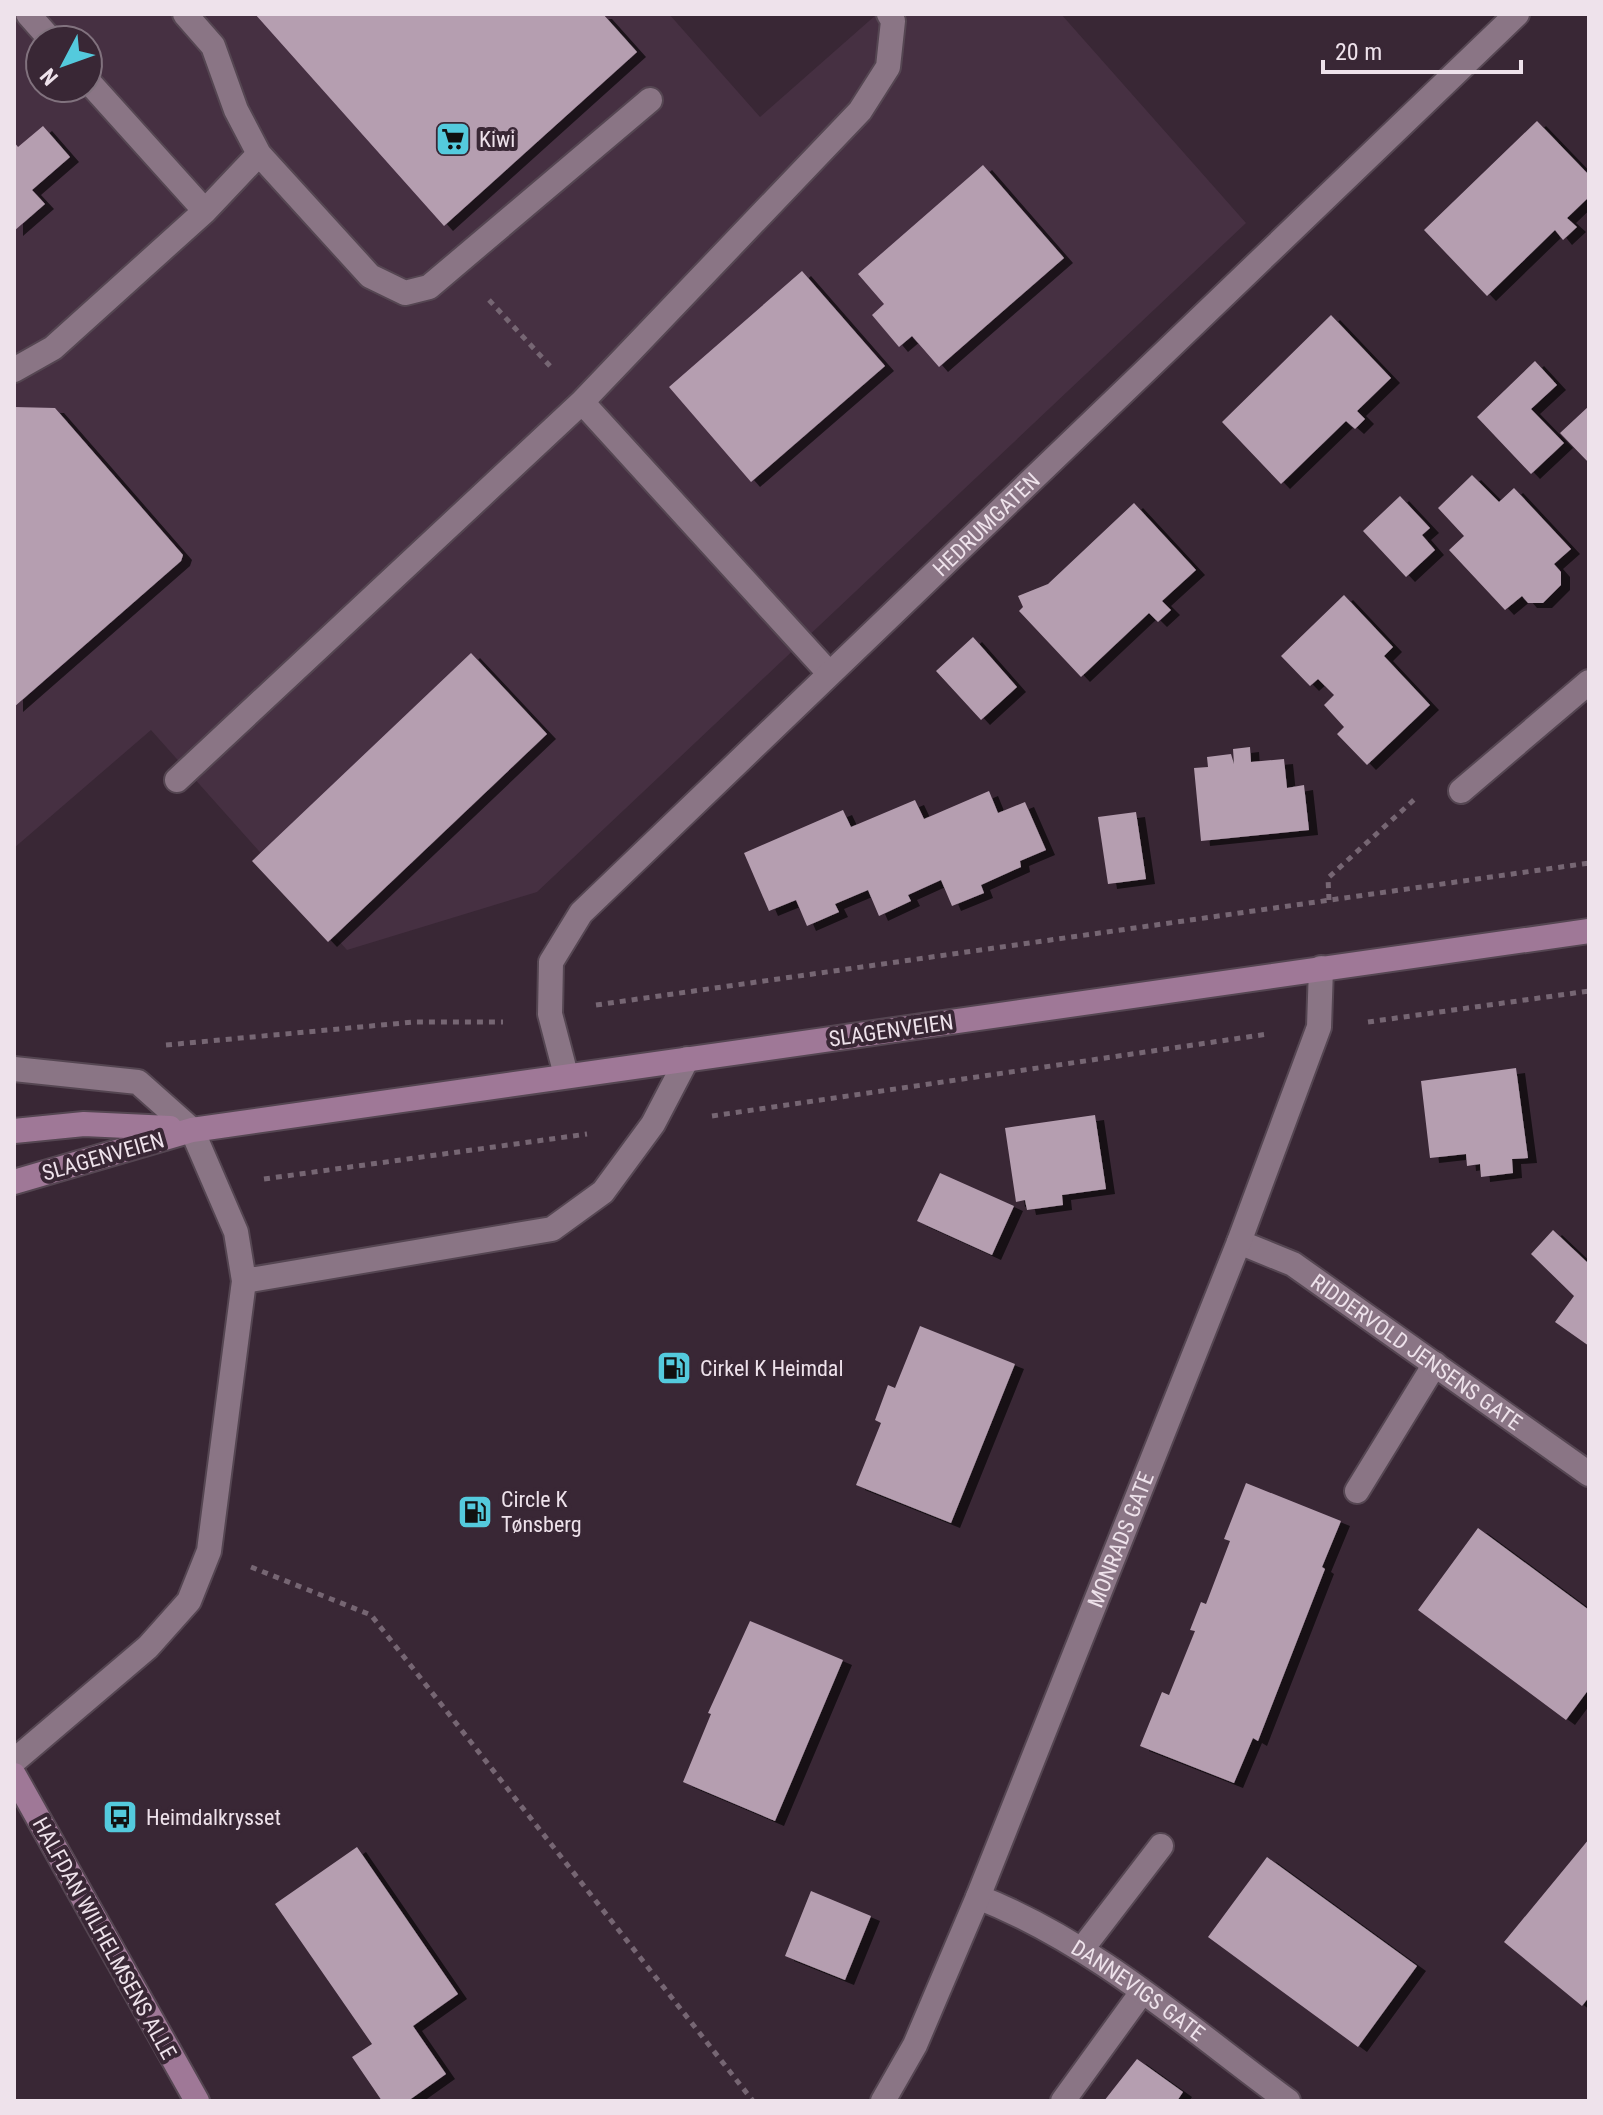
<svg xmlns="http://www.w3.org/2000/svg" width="1603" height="2115" font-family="'Roboto Condensed',sans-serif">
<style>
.built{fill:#463042;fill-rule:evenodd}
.building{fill:#b59eb0;filter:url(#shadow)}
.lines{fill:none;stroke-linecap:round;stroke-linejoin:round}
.lane-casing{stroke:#554652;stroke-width:28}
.street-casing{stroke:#554652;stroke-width:28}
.secondary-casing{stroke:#554652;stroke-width:28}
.path{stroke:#766673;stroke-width:5;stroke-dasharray:6 6;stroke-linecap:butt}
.lane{stroke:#8a7585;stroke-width:24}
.street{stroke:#8a7585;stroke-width:24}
.secondary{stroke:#9f7897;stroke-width:24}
.labels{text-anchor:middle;stroke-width:8;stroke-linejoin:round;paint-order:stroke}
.poi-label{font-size:22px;fill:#eee2eb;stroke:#392735;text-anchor:start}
.street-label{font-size:22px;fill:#eee2eb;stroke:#392735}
</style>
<defs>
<filter id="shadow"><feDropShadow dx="9" dy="5" stdDeviation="0" flood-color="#0009"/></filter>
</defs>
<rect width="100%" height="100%" fill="#392735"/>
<!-- built -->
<path class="built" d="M14,14H669L760,117L877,14H1061L1246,223L537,892L347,950L151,730L14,848ZM40,40H88V88H40Z"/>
<!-- building -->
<path class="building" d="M255,14H603L637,52L444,226Z
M1537,121L1589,175V197L1567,218L1577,227L1563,240L1555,230L1487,296L1424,230Z
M43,126L70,157L32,190L45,204L14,231V142L18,147Z
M983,165L1064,258L939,367L912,336L899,347L872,315L884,304L858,274Z
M802,271L885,366L751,482L669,387Z
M1331,315L1391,378L1357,411L1365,419L1355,429L1346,421L1281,484L1222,422Z
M1535,361L1557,385L1531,409L1564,443L1531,474L1477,417Z
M1589,406V463L1560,433Z
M14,407L55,408L183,555L181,561L14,707Z
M1472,475L1499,502L1514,488L1571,549L1554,564L1561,572V585L1543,603H1528L1522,596L1505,610L1449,550L1464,536L1438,508Z
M1400,496L1430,528L1422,535L1435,550L1406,577L1363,531Z
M1134,503L1196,570L1162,601L1171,610L1158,622L1149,613L1081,677L1019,611L1023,607L1018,596L1048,584Z
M1344,595L1393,647L1384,656L1430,705L1367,765L1337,734L1344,727L1324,705L1334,695L1318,679L1310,686L1281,656Z
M973,637L1017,687L981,720L936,671Z
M471,653L547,734L328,942L252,861Z
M1250,747L1251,762L1284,759L1287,788L1304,785L1309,830L1201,841L1194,768L1208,767L1207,757L1231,754L1234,764L1233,749Z
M989,791L998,813L1025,802L1046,850L1020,861L1021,867L981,885L984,893L952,906L941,880L908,895L911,901L879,916L868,890L835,904L839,912L807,926L796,900L769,911L744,853L843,810L851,827L915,800L924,819Z
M1136,812L1146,879L1108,884L1098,817Z
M1516,1068L1528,1158L1512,1159L1513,1173L1481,1177L1480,1164L1467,1166L1466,1154L1430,1158L1421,1081Z
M1095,1115L1106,1189L1062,1195L1063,1205L1027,1210L1025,1200L1016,1202L1005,1128Z
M940,1173L1014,1206L992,1255L917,1221Z
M1553,1230L1589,1264V1346L1555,1322L1574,1296L1531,1254Z
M920,1326L1015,1364L951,1523L856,1485L881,1423L875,1420L888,1385L895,1388Z
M1246,1483L1341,1521L1322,1567L1325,1569L1258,1741L1253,1738L1234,1783L1140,1746L1162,1692L1169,1695L1195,1631L1190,1630L1201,1602L1206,1604L1230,1541L1224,1539Z
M1478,1528L1589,1610V1689L1566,1720L1418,1610Z
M750,1621L843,1660L775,1821L683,1782L711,1714L708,1713Z
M1589,1839V1997L1582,2006L1504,1942Z
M357,1847L458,1994L413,2026L446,2074L408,2101H382L352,2057L372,2044L275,1904Z
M1267,1857L1417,1966L1358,2047L1208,1937Z
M811,1891L871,1916L845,1980L785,1956Z
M1137,2059L1183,2092L1177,2101H1104Z"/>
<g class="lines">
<!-- lane casing -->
<g class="lane-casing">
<path id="lane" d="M28,14L51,40
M185,14L213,46L236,110L259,154L370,276L405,293L429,287L650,100
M88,81L205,211
M14,370L53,348L205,211L259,154
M582,402L829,673
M177,780L582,402L860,111L888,67L893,21L889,14
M244,1281L552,1229L603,1192L653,1124L687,1059
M1357,1491L1435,1364
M14,1761L148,1647L189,1601L209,1551L244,1281L236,1232L192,1130
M1082,1949L1161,1846
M1063,2101L1142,1992"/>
</g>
<!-- street casing -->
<g class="street-casing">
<g id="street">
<path d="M1461,791L1589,682"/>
<path d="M14,1069L138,1082L192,1130"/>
<path id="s1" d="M566,1075L550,1014L551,962L581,913L1517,14"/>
<path id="s2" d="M1239,1242L1293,1264L1589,1474"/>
<path id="s3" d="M978,1897C1093,1942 1189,2028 1288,2101"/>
<path id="s4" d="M883,2101L915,2045L978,1897L1239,1242L1319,1027L1321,968"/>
</g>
</g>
<!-- secondary casing -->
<g class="secondary-casing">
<path id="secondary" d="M14,1131L84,1124L170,1128
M14,1182L192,1130L1589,931
M14,1775L197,2101"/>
</g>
<!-- path -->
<path class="path" d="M489,300L550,366
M1329,900L1328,878L1417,797
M596,1005L1589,863
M1368,1022L1589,991
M166,1045L414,1022H503
M712,1116L1268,1034
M264,1179L587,1134
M251,1567L371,1615L753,2101"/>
<!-- lane -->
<use href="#lane" class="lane"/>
<!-- street -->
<use href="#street" class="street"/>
<!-- secondary -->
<use href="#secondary" class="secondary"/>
</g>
<!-- icons -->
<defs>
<g id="supermarket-square" transform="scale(1.8)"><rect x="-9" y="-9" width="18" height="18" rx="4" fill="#54cadd" stroke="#392735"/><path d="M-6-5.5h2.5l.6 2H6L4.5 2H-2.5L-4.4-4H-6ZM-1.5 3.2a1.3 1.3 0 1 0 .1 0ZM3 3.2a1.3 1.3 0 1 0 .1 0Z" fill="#111"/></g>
<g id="fuel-square" transform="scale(1.8)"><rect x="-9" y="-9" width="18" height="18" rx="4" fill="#54cadd" stroke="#392735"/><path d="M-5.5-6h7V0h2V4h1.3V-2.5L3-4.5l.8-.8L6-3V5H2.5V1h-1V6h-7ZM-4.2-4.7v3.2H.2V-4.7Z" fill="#111"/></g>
<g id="bus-square" transform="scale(1.8)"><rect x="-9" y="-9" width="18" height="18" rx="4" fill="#54cadd" stroke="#392735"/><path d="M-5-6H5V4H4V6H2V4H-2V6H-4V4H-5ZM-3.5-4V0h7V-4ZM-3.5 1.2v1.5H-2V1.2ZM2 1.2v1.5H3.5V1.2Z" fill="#111"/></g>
</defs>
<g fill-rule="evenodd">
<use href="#supermarket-square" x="453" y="139"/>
<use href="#fuel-square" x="674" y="1368"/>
<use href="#fuel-square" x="475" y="1512"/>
<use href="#bus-square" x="120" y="1817"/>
</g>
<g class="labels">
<!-- poi labels -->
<g class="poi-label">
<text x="479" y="147">Kiwi</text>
<text x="700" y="1376">Cirkel K Heimdal</text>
<text x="501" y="1507">Circle K<tspan x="501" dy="25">Tønsberg</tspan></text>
<text x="146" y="1825">Heimdalkrysset</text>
</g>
<!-- street labels -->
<g class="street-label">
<text dy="8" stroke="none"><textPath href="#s1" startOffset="734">HEDRUMGATEN</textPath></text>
<text transform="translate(891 1030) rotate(-8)" y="8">SLAGENVEIEN</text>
<text transform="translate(103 1156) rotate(-16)" y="8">SLAGENVEIEN</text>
<text dy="8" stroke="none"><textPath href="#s2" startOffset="210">RIDDERVOLD JENSENS GATE</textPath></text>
<text dy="8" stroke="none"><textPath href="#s4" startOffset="610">MONRADS GATE</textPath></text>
<text transform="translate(105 1938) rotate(61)" y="8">HALFDAN WILHELMSENS ALLE</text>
<text dy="8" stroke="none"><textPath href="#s3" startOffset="186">DANNEVIGS GATE</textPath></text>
</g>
</g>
<!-- border -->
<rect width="1603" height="2115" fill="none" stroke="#eee2eb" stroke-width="32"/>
<!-- north arrow -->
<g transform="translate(64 64) rotate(229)"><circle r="38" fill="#392735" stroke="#81727e" stroke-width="2"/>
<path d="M0-6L14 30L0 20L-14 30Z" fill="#54cadd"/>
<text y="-12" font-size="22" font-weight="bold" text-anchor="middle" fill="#eee2eb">N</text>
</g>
<!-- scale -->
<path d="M1323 60v12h198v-12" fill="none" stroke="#eee2eb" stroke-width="4"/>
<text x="1335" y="60" font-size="24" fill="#eee2eb" stroke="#392735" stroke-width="6" paint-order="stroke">20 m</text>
</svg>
